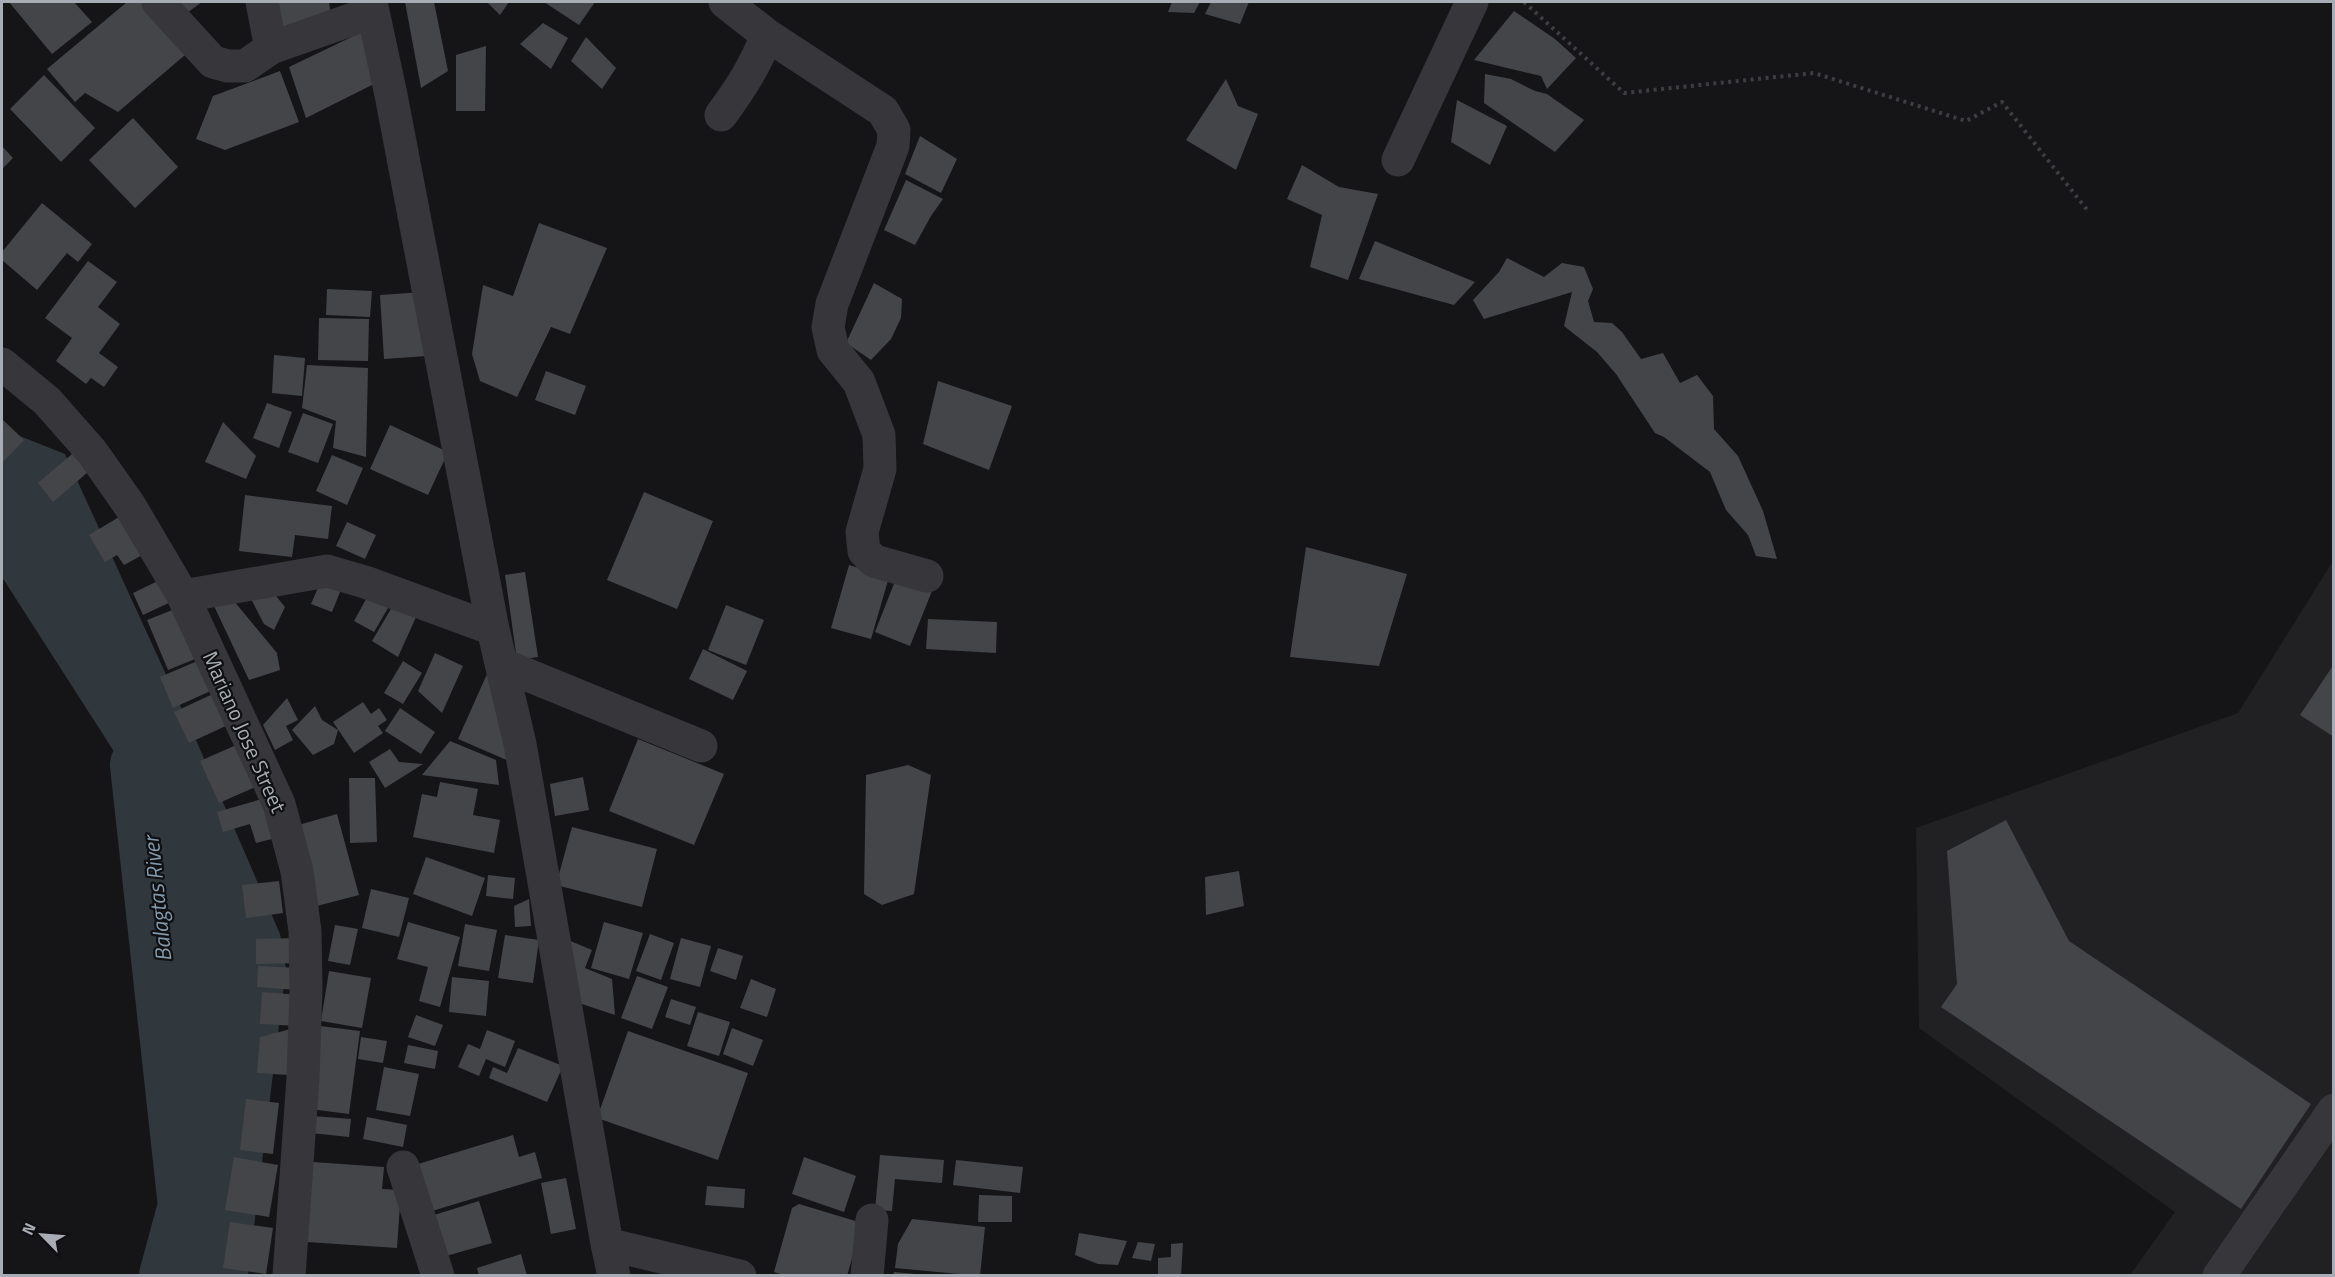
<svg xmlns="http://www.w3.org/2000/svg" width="2335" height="1277" font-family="'Titillium Web',sans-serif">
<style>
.built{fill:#212123}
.water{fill:#30383e}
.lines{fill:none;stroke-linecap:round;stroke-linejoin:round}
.river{stroke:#30383e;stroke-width:64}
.building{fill:#444549}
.path{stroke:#3d3e42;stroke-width:4;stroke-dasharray:3 4.5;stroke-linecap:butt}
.minor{stroke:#37373b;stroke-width:33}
.labels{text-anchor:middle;stroke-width:4.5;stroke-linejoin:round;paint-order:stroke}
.street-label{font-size:21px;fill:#a8adb5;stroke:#101012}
.water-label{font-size:22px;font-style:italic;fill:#839aad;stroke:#101012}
</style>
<rect width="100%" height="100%" fill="#151517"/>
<!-- built -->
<path class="built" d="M2333,561V1275H2130L2175,1212L1919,1028L1916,828L2238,713Z"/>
<!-- water -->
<path class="water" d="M2,429L65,454L196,740L280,934L286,969L248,1275H150L188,964L122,764L2,577Z"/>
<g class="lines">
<!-- river -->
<path class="river" d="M142,765L190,1206L171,1276"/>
</g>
<!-- building -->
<path class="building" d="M9,2H74L92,22L52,54Z
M127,2H141L185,55L118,112L85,93L75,102L47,69Z
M166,2H202L180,18Z
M270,2H329L331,15L276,33Z
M405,2H434L448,71L421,88Z
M487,2H509L500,15Z
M544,2H595L579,25Z
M1172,2H1200L1194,13L1168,12Z
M1211,2H1249L1240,24L1205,14Z
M1514,11L1555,39L1576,58L1547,89L1541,76L1474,60Z
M543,23L568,38L551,69L520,44Z
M362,32L374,84L306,118L289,67Z
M586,37L616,68L602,89L571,61Z
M486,46L485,111H456V55Z
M280,71L299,122L225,150L196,139L213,96Z
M1485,74L1511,79L1535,91L1547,94L1584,120L1555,152L1484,103Z
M44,75L95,128L61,162L10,109Z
M1226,79L1238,106L1258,114L1236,170L1186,140Z
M1457,100L1507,126L1490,165L1451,142Z
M133,118L178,167L135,208L89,160Z
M920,136L957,159L941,193L905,174Z
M2,146L13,158L2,169Z
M1302,165L1339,187L1378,194L1348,280L1310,267L1322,215L1287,199Z
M906,180L943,199L931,216L915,245L884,230Z
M42,203L92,244L78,262L67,253L37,290L2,260V252Z
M539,223L607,248L570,334L551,327L517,397L480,381L472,354L483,285L513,296Z
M1375,241L1475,282L1454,305L1359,279Z
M1507,258L1544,277L1562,263L1584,267L1593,289L1588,301L1594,322L1612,323L1622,332L1641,359L1663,353L1680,383L1697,375L1713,396L1714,429L1738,456L1763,511L1777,559L1756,556L1748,535L1726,510L1710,472L1664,437L1655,433L1616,374L1597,352L1564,326L1572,292L1484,319L1473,300L1499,272Z
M88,261L117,282L98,307L120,324L99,353L118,367L104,387L91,378L86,384L56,361L72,338L45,318Z
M874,283L902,299L901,318L891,339L871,360L846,343Z
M327,289L372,291L370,317L326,315Z
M423,292L427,356L384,359L380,295Z
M319,318L369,319L368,361L318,360Z
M274,355L305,358L302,396L272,393Z
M307,365L368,368L366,457L333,448L336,421L302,408Z
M546,371L586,386L575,415L535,400Z
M938,381L1012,406L989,470L923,444Z
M267,403L292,412L279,448L253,438Z
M303,413L333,424L318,463L288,452Z
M2,419L24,440L2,463Z
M223,422L256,456L246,479L205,462Z
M390,425L448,452L428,495L370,469Z
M79,448L94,467L53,502L38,483Z
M332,455L363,468L347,505L316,491Z
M644,492L713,521L677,609L607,580Z
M245,495L332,506L328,539L295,535L292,557L239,551Z
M124,514L146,553L124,565L117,555L105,562L89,535Z
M347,522L376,535L365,559L336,546Z
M1306,547L1407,574L1379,666L1290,657Z
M849,565L889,577L871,639L831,628Z
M525,572L538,657L517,660L505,575Z
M324,574L344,582L332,612L311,604Z
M897,576L932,591L910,646L875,632Z
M162,579L173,601L143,615L133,593Z
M271,590L285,607L274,630L264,624L249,595Z
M370,592L391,603L374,632L354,621Z
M229,595L277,653L280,670L249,680L214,606Z
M395,602L417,615L398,657L372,641Z
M726,605L764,620L746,665L708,650Z
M180,607L200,657L168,670L147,620Z
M928,619L997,622L996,653L926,649Z
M703,649L747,671L733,700L689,679Z
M435,653L463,666L442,713L418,691Z
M202,659L215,689L173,708L160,677Z
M403,661L422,673L403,704L384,693Z
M2334,664V737L2300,715Z
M487,674L509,761L458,739Z
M215,693L230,724L189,743L174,712Z
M287,698L298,720L286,726L293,740L275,750L263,725Z
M363,702L371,714L379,708L387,720L378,726L383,733L354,753L333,722Z
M315,706L322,720L338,730L334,744L313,755L292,730Z
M400,708L435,732L421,754L385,731Z
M638,739L724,774L694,845L609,811Z
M450,741L496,760L499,785L422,775Z
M243,742L262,784L219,803L200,761Z
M390,749L399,762L423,764L385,788L369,762Z
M908,765L931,775L914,894L882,905L864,894L866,775Z
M583,777L589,810L555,816L550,784Z
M349,778H375L377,842L350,843Z
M440,782L478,789L473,815L500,820L494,853L413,837L422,794L437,797Z
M265,798L276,838L256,843L250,824L223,832L217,812Z
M337,814L359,895L317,906L295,826Z
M2006,820L2069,941L2311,1104L2241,1209L1941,1007L1957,984L1947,851Z
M572,827L657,849L642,907L556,885Z
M426,857L485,878L472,916L413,894Z
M1239,871L1244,906L1206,915L1205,877Z
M488,875L515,878L513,899L486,896Z
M279,881L283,913L246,918L242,885Z
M371,889L409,898L399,937L362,928Z
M529,899L531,926L515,927L514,906Z
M408,922L460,937L440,1007L419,1001L428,967L397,959Z
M604,922L643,933L629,979L591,968Z
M465,924L497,930L489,971L458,966Z
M335,925L358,929L350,965L328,961Z
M650,934L674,943L661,980L636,971Z
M505,935L539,940L533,983L498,978Z
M299,938L300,963L256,964V939Z
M681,938L711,946L700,987L670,979Z
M568,940L592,950L585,968L612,979L615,1015L579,1003Z
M718,948L743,956L736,980L710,971Z
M258,966L299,968L297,990L257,987Z
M329,971L371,978L362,1028L321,1021Z
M637,976L668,987L652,1029L621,1018Z
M452,977L489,981L486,1016L449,1012Z
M751,979L776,989L767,1017L740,1008Z
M262,992L301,995L299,1026L260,1024Z
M671,999L696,1007L690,1025L665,1017Z
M698,1012L730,1022L719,1056L687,1046Z
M416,1015L443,1025L435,1046L408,1037Z
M320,1026L360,1031L349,1114L310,1109Z
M732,1028L763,1040L753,1066L723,1054Z
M291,1029L288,1075L257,1073L260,1037Z
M487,1030L515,1041L505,1067L486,1059L479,1076L458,1067L468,1044L480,1049Z
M628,1031L748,1073L718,1160L597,1118Z
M361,1037L387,1041L383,1063L358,1059Z
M408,1045L438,1051L435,1069L404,1063Z
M518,1048L563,1066L547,1102L489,1078L493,1067L507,1073Z
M384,1067L419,1074L410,1116L376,1110Z
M246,1099L279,1103L273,1154L240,1150Z
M313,1116L351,1119L349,1137L311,1133Z
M367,1117L407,1125L403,1147L363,1139Z
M513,1135L519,1157L535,1152L542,1178L432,1211L418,1164Z
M880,1155L944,1160L942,1183L895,1179L892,1211L875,1210Z
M234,1157L278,1165L269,1217L225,1210Z
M804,1157L856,1176L844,1212L792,1194Z
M956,1160L1023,1167L1020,1193L953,1185Z
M313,1162L384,1167L382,1189L401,1190L397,1248L307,1242Z
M566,1178L576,1229L551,1234L541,1183Z
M707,1186L745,1189L744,1208L705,1205Z
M979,1195L1012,1196V1222H978Z
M479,1201L492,1243L446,1256L434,1215Z
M799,1204L862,1223L847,1276H786L774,1272L792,1208Z
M912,1219L985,1227L980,1276L895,1268L898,1244Z
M230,1222L273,1228L266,1274L223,1268Z
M1079,1233L1127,1241L1118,1265L1098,1264L1075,1255Z
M1138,1242L1155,1244L1151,1261L1132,1258Z
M1183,1243L1181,1276H1158V1258L1171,1257V1244Z
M521,1254L527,1276H479L477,1268Z
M894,1272L915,1274V1276H893Z"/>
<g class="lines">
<!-- path -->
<path class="path" d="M1524,2L1624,93L1814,73L1966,121L2002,102L2088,211"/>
<!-- minor -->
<path class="minor" d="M158,2L213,62L228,66H245L271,48L373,12
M262,2L271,48
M371,2L391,95L493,629L520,744L607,1244L614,1276
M725,2L767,35L883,111L894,130L893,146L832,304L828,327L833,350L859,382L879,435L880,469L862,532L864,551L874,561L927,576
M721,115C741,88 755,66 767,35
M1398,160L1472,2
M2,364L47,401L92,452L130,506L183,596L279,804L297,871L305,931L306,989L303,1078L289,1276
M183,596L327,571L365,582L493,629
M501,664L701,746
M403,1167L438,1276
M607,1244L740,1276
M867,1276L872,1220
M2219,1276L2334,1110"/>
</g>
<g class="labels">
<!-- street labels -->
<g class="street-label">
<text transform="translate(244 732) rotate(66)" y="7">Mariano Jose Street</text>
</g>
<!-- water labels -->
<g class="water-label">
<text transform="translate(157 899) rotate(-96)" y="8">Balagtas River</text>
</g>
</g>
<!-- border -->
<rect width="2335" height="1277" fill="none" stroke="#a8adb5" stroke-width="6"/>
<!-- north arrow -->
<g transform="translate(42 1235) rotate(295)" stroke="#101012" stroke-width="4.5" paint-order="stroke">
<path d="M0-4.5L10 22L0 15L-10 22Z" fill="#a8adb5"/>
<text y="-9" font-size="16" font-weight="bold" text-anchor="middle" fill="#a8adb5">N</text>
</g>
</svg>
